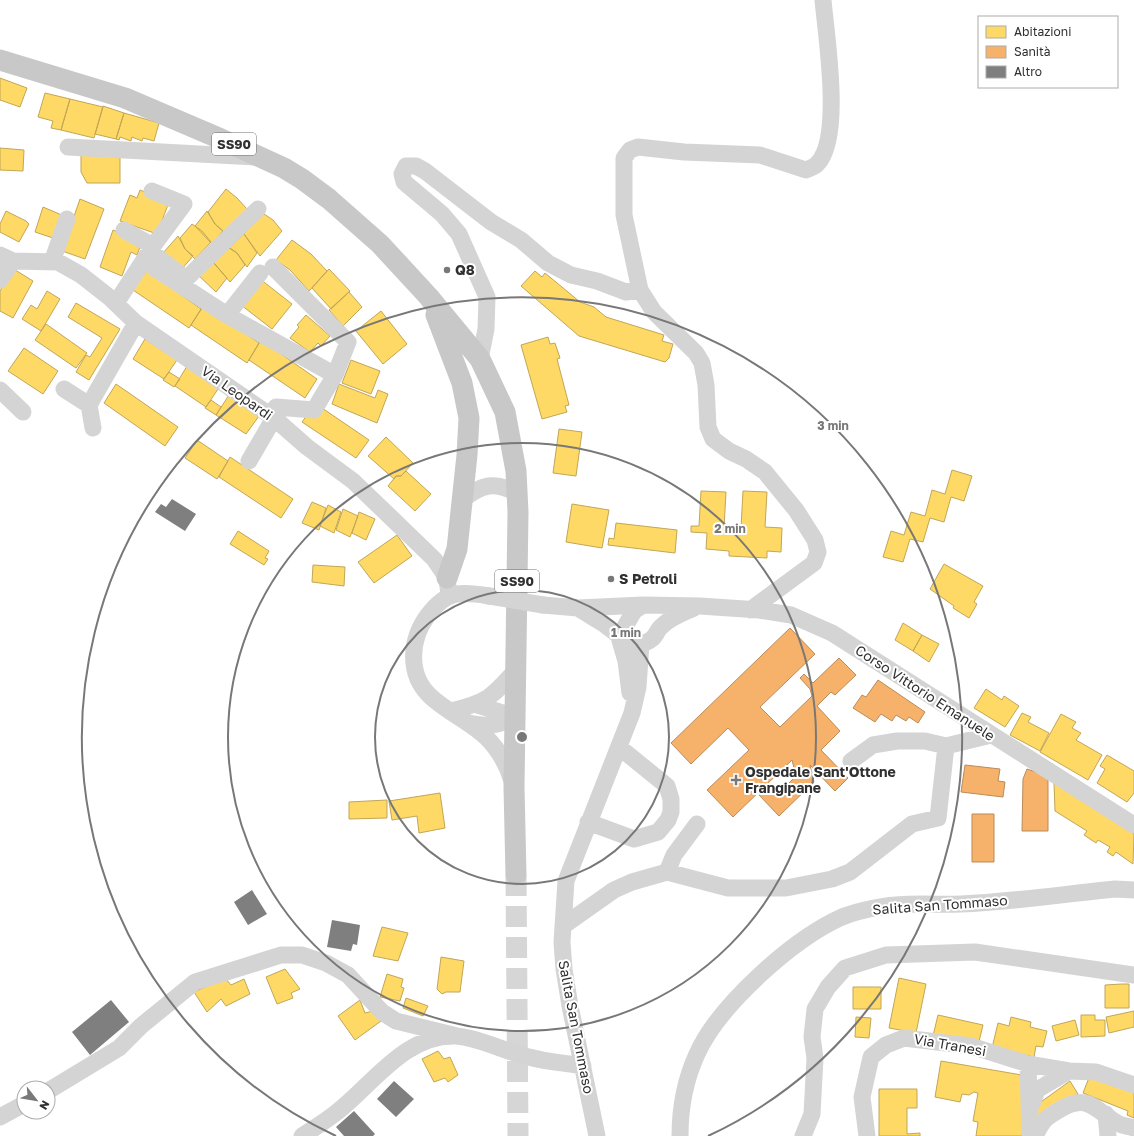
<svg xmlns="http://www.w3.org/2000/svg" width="1134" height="1136" font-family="'Golos Text',sans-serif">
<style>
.homes{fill:#ffd966;stroke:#c1a656}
.health{fill:#f6b26b;stroke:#bb8b59}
.building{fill:#7f7f7f}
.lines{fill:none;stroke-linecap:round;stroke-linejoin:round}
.major-tunnel{stroke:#d6d6d6;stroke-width:21;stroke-dasharray:21 10;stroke-linecap:butt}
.minor{stroke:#d4d4d4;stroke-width:17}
.major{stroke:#c8c8c8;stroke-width:21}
.minor-bridge{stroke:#d4d4d4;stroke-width:17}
.ring{fill:none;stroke:#787878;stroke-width:2}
.poi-dot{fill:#787878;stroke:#fff;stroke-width:1.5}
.labels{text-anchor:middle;stroke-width:4;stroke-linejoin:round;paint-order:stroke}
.shield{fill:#fff;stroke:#6e6e6e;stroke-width:1}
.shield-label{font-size:13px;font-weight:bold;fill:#303030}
.poi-label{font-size:14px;font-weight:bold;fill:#303030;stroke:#fff;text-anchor:start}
.street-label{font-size:14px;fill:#303030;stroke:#fff}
.centre{fill:#787878;stroke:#fff;stroke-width:2}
.ring-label{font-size:12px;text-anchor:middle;font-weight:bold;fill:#787878;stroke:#fff;stroke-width:4;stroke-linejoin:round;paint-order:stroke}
</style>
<rect width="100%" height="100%" fill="#fff"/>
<!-- homes -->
<path class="homes" d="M0,78L27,88L20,107L0,100Z
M45,93L70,99L61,130L51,128L53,121L38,117Z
M70,99L103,107L94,138L61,130Z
M103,106L124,113L116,139L95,134Z
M124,113L159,123L154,141L143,138L142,141L132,137L131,141L120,137L119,140L116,139Z
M0,148L24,150L23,171L0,170Z
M81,149L120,151V183H87L81,172Z
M226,189L237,198L247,209L226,234L215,224L208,212Z
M140,190L169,202L157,234L120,221L130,195L137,198Z
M80,199L104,209L85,259L62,251Z
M43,207L64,216L56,239L35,232Z
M6,211L26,221L29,224L19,242L0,232V224Z
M207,211L215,224L223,231L212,244L195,226Z
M261,212L273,220L282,231L260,256L244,234Z
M192,224L202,231L211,242L195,259L185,249L180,238Z
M113,230L142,242L137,255L131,252L122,276L100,267Z
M244,234L257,253L247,267L237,253L229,248Z
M178,236L185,249L193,256L181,270L163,253Z
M292,240L311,254L327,271L309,291L290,270L276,260Z
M227,246L237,253L245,265L230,282L213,262Z
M213,262L227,278L216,292L197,274Z
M12,268L33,281L13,318L0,311V291Z
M329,269L350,291L331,309L312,288Z
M147,270L201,309L189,328L133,290Z
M535,271L542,277L545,273L580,302L594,307L606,317L664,335L662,341L673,344L669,358L665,362L579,336L521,286Z
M260,279L292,304L272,329L241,305Z
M47,291L60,299L41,331L22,319L31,305L37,309Z
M349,292L362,307L343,326L329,310Z
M76,303L120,329L89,380L76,372L86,355L90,357L102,338L68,317Z
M204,305L259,343L247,363L191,325Z
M381,311L407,344L383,364L356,331Z
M306,315L330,336L321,346L318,343L310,352L290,338L299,327L297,325Z
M46,324L87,353L76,368L35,340Z
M548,337L550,344L555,343L560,358L557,359L569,405L565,406L567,412L542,419L521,345Z
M145,339L177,360L164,379L133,359Z
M261,340L317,379L305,398L249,360Z
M24,348L58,371L43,394L8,371Z
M351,360L380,371L371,394L342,383Z
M187,366L218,389L206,407L175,386Z
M169,372L180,379L174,387L163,380Z
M116,384L178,427L165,446L104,403Z
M339,384L375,398L378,390L388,394L377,423L332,404Z
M229,395L259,416L246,434L216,415Z
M211,400L221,407L216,415L205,408Z
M322,408L369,440L356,458L302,422L310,411Z
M559,429L582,432L576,476L553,473Z
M386,437L413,463L401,476H396L394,479L368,456Z
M197,440L228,461L217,479L185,458Z
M230,457L293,499L281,518L219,477Z
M952,470L972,476L964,501L951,497L944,522L930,518L923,542L910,539L903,562L883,557L891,531L904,535L911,512L925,516L932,490L945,494Z
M406,471L431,494L415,511L388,486L396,476H401Z
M701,491L726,492L724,528H741L743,491L767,492L765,527L782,528L781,552L767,551V558L729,556V551L706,549L707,533L691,532V526H699Z
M312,502L326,508L319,530L302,523Z
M572,504L609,510L602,548L566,542Z
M328,505L341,512L334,533L320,526Z
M343,509L358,516L350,537L336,530Z
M359,512L375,519L366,540L352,533Z
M616,523L677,530L675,553L608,545L609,538L614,539Z
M238,531L269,551L265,558L268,559L264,565L230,544Z
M397,535L412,556L374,583L358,562Z
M944,564L983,586L974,602L977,604L969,618L953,608L954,606L930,589Z
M313,565L345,567L344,586L312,582Z
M903,623L922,635L913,651L895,640Z
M922,635L939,644L929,662L913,651Z
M986,689L1002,700L1004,696L1019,706L1005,727L974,708Z
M1022,713L1031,717L1028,722L1049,733L1040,751L1010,735Z
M1061,714L1076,722L1072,728L1081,733L1076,740L1102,755L1088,780L1040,752Z
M1107,755L1134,771V793L1127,802L1097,783L1105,769L1100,766Z
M1054,783L1134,834L1133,864L1116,852L1113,856L1107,852L1110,847L1098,840L1096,843L1084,835L1087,831L1055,811Z
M440,793L445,828L419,833L417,816L392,820L389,801Z
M387,800V818L349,819V802Z
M382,927L408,933L398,961L373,956Z
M441,957L464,961L460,992H446L442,994L437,989Z
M285,969L300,989L291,993L293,998L277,1004L266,977Z
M387,974L403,979L401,987L404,988L400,1001L380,997Z
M225,978L231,985L244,979L250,994L226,1006L221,999L207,1012L194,992Z
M899,978L926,984L916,1033L889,1028Z
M1122,984H1129V1008H1105V985Z
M853,987H881V1009H853Z
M406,998L428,1006L423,1016L403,1008Z
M360,1000L365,1013L373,1011L381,1021L355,1040L338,1016Z
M1134,1011V1027L1109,1033L1106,1017Z
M938,1015L983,1025L976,1054L931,1044Z
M1081,1015H1095V1020H1105V1036L1081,1037Z
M856,1017L871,1018L869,1038L855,1037Z
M1011,1017L1031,1022L1030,1027L1047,1031L1043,1047L1036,1046L1034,1057L992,1048L998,1023L1009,1026Z
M1075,1020L1079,1035L1056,1041L1052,1026Z
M438,1051L444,1059L450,1057L458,1075L448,1082L445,1078L434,1082L422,1059Z
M941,1061L1033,1077L1022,1136H976L978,1122L973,1121L978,1093L974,1092L969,1095L962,1094L960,1102L935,1097Z
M1090,1075L1134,1093V1118L1127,1115L1128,1111L1083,1093Z
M1070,1081L1078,1094L1040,1121L1031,1109Z
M879,1089H917V1108H907V1134L920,1133V1136H879Z"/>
<!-- health -->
<path class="health" d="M790,628L815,654L760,707L780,727L812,696L810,689L800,678L804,674L813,683L839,658L856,675L835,695L831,692L817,706L840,731L821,750L848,778L835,791L810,765L814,782L779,816L759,795L782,790L796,776L792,760L733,817L707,790L749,750L728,728L691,764L671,743Z
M878,680L925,712L918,723L909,717L906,721L896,715L892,721L881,714L875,722L853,708L862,695L866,697Z
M965,765L1000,769L998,781L1005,782L1003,797L961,792Z
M1027,769L1048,776V831H1022L1023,779Z
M972,814H994V862H972Z"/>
<!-- building -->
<path class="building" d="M172,499L196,514L185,531L155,512L161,504L166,507Z
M252,890L267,914L248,925L234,902Z
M332,920L360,925L357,945L353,944L351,951L327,947Z
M111,1000L129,1022L90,1055L72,1032Z
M394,1081L414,1099L396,1117L377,1099Z
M354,1111L375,1134L373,1136H344L336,1127Z"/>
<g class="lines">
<!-- major-tunnel -->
<path class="major-tunnel" d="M516,875L518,1136"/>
<!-- minor -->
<path class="minor" d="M68,147L256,157
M124,230L153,246L184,204L152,191
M150,251L186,279L258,209
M0,255L13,261L58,262L81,275L109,297L136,323L274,418L307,447L353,481L434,559L447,578L449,595
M52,262L67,219
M153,267L227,315L335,375
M0,280L13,261
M116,303L153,246
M227,315L260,273
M480,359L486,329L487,297L459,234L442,214L404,182L402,174L406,166H416L425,171L491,222L521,240L548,263L571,275L597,281L626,292L640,290
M64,389L89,405
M0,390L23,412
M93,428L89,405L136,323
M249,461L274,418L276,407L314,410L335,375L348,342L273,267
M462,500C482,484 494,481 517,493
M489,596C460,591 446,591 428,615C410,639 407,674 430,696C447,712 469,721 486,737C499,750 507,764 512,781
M543,605L578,608L643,605L700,606L759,610L791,615L832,633L1134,825
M578,608C586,613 595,619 604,624C618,634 634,654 653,638C656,635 658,629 662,626C671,617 683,613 694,608
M750,610L814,563L818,552L815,540L796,510L765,472L746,459L729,451L713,439L708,427L706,385L702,363L696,353L654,312L640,290L624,215V158L630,150L638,147L684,152L760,155L806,170C810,168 815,167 817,164C843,139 826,35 823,0
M619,637L626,661L630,693
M619,637L634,611L643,605
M477,705L516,717
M451,711C488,702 492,697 516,670
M469,723C489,727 497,726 516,717
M851,761L873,745L897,741H925L946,746L991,735
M588,822L634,839L658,832L668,820L671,812V799L667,786L619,747
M667,872L674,855L697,824
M563,926L614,890L632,882L667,872L728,888H786L832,879L850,872L912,824L938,818L946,746
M1028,1064L1030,1136
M48,1091L119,1048L141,1026L195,982L281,955H302L326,963L348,975L382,1012L396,1021L457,1036
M1031,1107L1037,1090L1069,1071
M1106,1114L1108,1136
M0,1117L24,1104
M302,1136C314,1128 326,1121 337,1112C373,1084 405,1034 456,1036C481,1038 505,1052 529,1057C547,1062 565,1063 583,1066
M597,1136L570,1006L564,969L562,942L566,881L632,713L638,687L641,644
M680,1136C680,1108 685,1080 697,1054C719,1005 793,939 842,917C852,913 864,910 874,908C903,902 932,905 961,904C1012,902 1064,894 1115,889L1134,890
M803,1136L812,1114L815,1058L812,1037L815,1009L828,987L845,968L886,955L975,952L1134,975
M867,1136L862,1097L871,1057L886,1045L904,1038L971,1046L1028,1064L1069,1071L1096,1072L1134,1085
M1035,1136C1043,1120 1044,1119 1059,1110C1089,1091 1096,1112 1119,1124C1123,1126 1129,1126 1134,1128"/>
<!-- major -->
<path class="major" d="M0,60L125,98L221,139L284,168L302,179L329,199L380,244L428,296L480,359L505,412L516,471L518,512L514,787L516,875
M436,315L462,383L469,418L467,455L457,549L447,578"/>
<!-- minor-bridge -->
<path class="minor-bridge" d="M489,596L543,605"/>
</g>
<!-- distance rings -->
<g class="ring">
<circle cx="522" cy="737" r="147"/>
<circle cx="522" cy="737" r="294"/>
<path d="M336 1136A440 440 0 1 1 708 1136"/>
</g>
<!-- markers -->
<g class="poi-dot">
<circle cx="447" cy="270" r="4"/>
<circle cx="611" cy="579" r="4"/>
<path d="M734 774h4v4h4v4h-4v4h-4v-4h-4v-4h4z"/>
</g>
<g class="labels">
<!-- shield labels -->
<g class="shield">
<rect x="212" y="133" width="44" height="22" rx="3"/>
<rect x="495" y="570" width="44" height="22" rx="3"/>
</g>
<g class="shield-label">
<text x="234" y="149">SS90</text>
<text x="517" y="586">SS90</text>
</g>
<!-- poi labels -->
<g class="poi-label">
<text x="455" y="275">Q8</text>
<text x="619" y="584">S Petroli</text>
<text x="745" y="777">Ospedale Sant'Ottone<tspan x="745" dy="16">Frangipane</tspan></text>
</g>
<!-- street labels -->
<g class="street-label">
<text transform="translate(237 393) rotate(35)" y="5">Via Leopardi</text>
<text transform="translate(925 693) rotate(33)" y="5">Corso Vittorio Emanuele</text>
<text transform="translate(940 905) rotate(-4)" y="5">Salita San Tommaso</text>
<text transform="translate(576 1027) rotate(79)" y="5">Salita San Tommaso</text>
<text transform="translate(950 1045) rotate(10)" y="5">Via Tranesi</text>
</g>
</g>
<circle cx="522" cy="737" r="6" class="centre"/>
<g class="ring-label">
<text x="833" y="430">3 min</text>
<text x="730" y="533">2 min</text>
<text x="626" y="637">1 min</text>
</g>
<!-- legend -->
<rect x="978" y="16" width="140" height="72" fill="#ffffff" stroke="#acacac"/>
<rect x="986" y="26" width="20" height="12" fill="#ffd966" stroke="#acacac"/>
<text x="1014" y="36" font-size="12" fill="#303030">Abitazioni</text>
<rect x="986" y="46" width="20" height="12" fill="#f6b26b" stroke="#acacac"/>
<text x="1014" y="56" font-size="12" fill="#303030">Sanità</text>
<rect x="986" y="66" width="20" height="12" fill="#7f7f7f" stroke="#acacac"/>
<text x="1014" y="76" font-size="12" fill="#303030">Altro</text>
<!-- north arrow -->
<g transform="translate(36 1100) rotate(121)"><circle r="19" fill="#ffffff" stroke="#acacac"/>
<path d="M0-3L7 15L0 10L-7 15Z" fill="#787878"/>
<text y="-6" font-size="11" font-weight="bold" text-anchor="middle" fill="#303030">N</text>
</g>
</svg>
